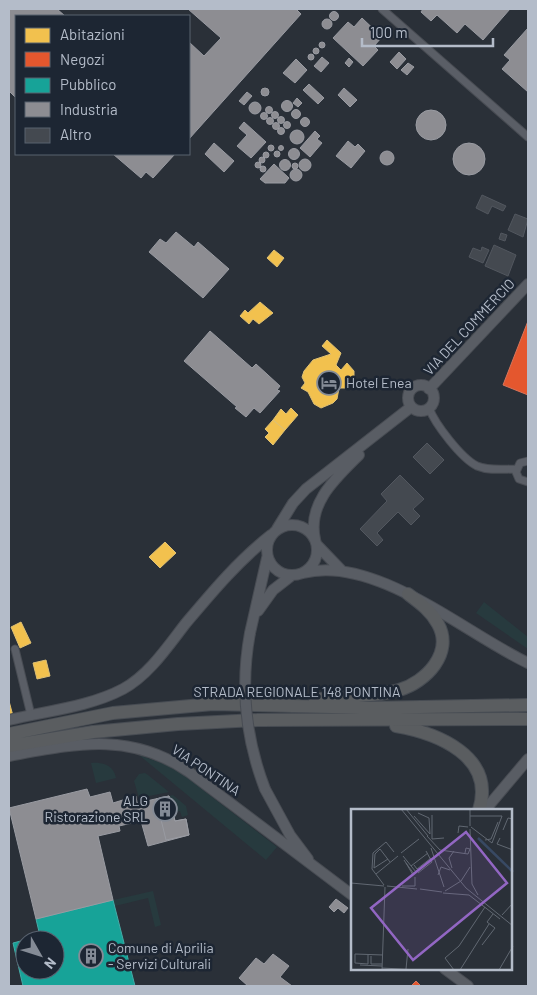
<svg xmlns="http://www.w3.org/2000/svg" width="537" height="995" font-family="Barlow,sans-serif">
<style>
.green{fill:#273a3e}
.homes{fill:#f2c14e;stroke:#dfc073}
.shops{fill:#e4572e;stroke:#d6755c}
.public{fill:#17a398;stroke:#46aaa7;fill-rule:evenodd}
.industry{fill:#8d8d92;stroke:#999ba2}
.building{fill:#444950;stroke:#52575f}
.lines{fill:none;stroke-linecap:round;stroke-linejoin:round}
.street-casing{stroke:#484c53;stroke-width:9}
.secondary-casing{stroke:#484c53;stroke-width:12}
.highway-casing{stroke:#474c53;stroke-width:14}
.street{stroke:#5a5e66;stroke-width:7}
.secondary{stroke:#595d64;stroke-width:10}
.highway{stroke:#5a5d60;stroke-width:12}
.secondary-bridge-casing{stroke:#484c53;stroke-width:12;stroke-linecap:butt}
.secondary-bridge{stroke:#595d64;stroke-width:10}
.labels{text-anchor:middle;stroke-width:5;stroke-linejoin:round;paint-order:stroke}
.street-label{font-size:14px;fill:#b4bcc9;stroke:#1d2633}
.poi-label{font-size:14px;fill:#b4bcc9;stroke:#1d2633;text-anchor:start}
.inset-river{fill:none;stroke:#384963;stroke-width:2.5}
.inset-road{fill:none;stroke:#616872;stroke-width:1}
.view{fill:#9266c3;fill-opacity:0.15;stroke:#9266c3;stroke-width:2.5}
.inset-edge{fill:none;stroke:#b4bcc9;stroke-width:2.5}
</style>
<rect width="100%" height="100%" fill="#2a3038"/>
<!-- green -->
<path class="green" d="M484,602L528,637V649L476,613Z
M139,755L167,765L168,763L277,847L266,860Z
M91,763C102,762 114,765 116,778L96,783Z
M145,773L148,775L169,792L139,798L134,781L139,774Z
M173,795L186,806L188,815L182,817L180,811L174,812L169,796Z
M153,891L161,925L155,927L148,898L115,906L113,900Z"/>
<!-- homes -->
<path class="homes" d="M274,250L284,258L277,267L267,258Z
M260,302L273,313L259,324L253,319L249,324L240,316L245,310L248,313Z
M327,340L341,353L336,365L341,370L347,363L354,371V378L346,388H339L337,399L333,403L321,408L314,404L308,392L301,388L305,383L302,377L304,371L313,360L331,354L322,346Z
M291,408L298,415L285,430L273,420L281,409L286,414Z
M273,420L285,430L273,445L265,437L269,433L265,429Z
M165,542L176,553L160,568L149,557Z
M21,622L31,643L20,648L11,627Z
M46,660L50,676L37,679L33,663Z
M9,701L13,716H9Z"/>
<!-- shops -->
<path class="shops" d="M528,321V395L503,385Z
M416,981L421,986H411Z"/>
<!-- public -->
<path class="public" d="M113,900L135,986H23L13,943L40,936L36,919ZM25,940H55V970H25Z"/>
<!-- industry -->
<path class="industry" d="M9,9H57L65,16H16V98L9,91Z
M188,9H296L301,14L189,139V42L204,56L221,38Z
M423,9H510L483,40L465,24L457,33L437,15L431,21L421,12Z
M329.5 16a4.5 4.5 0 1 1 9 0a4.5 4.5 0 1 1-9 0Z
M362,18L382,37L374,46L378,50L363,66L333,38L348,22L354,27Z
M322 24a5 5 0 1 1 10 0a5 5 0 1 1-10 0Z
M528,28V92L502,69L510,60L504,55Z
M319 45a3 3 0 1 1 6 0a3 3 0 1 1-6 0Z
M313 51a3 3 0 1 1 6 0a3 3 0 1 1-6 0Z
M399,52L406,59L397,69L390,62Z
M308 57a3 3 0 1 1 6 0a3 3 0 1 1-6 0Z
M322,57L329,63L321,72L314,66Z
M349,58L353,62L349,67L345,63Z
M296,59L307,70L295,83L283,73Z
M408,63L414,67L407,75L401,70Z
M309,84L324,98L318,104L303,90Z
M344,88L357,100L350,107L338,95Z
M261 92a4 4 0 1 1 8 0a4 4 0 1 1-8 0Z
M247,92L252,96L244,105L239,101Z
M297,98L302,103L298,107L293,103Z
M281.5 106a5.5 5.5 0 1 1 11 0a5.5 5.5 0 1 1-11 0Z
M249 108a6 6 0 1 1 12 0a6 6 0 1 1-12 0Z
M265.5 110a3.5 3.5 0 1 1 7 0a3.5 3.5 0 1 1-7 0Z
M291.5 114a4.5 4.5 0 1 1 9 0a4.5 4.5 0 1 1-9 0Z
M416 125a15 15 0 1 1 30 0a15 15 0 1 1-30 0Z
M271.5 115a3.5 3.5 0 1 1 7 0a3.5 3.5 0 1 1-7 0Z
M260.5 116a3.5 3.5 0 1 1 7 0a3.5 3.5 0 1 1-7 0Z
M277.5 120a3.5 3.5 0 1 1 7 0a3.5 3.5 0 1 1-7 0Z
M266.5 121a3.5 3.5 0 1 1 7 0a3.5 3.5 0 1 1-7 0Z
M300.5 122a4.5 4.5 0 1 1 9 0a4.5 4.5 0 1 1-9 0Z
M283.5 125a3.5 3.5 0 1 1 7 0a3.5 3.5 0 1 1-7 0Z
M244,122L266,142L251,158L237,146L247,135L239,128Z
M272.5 126a3.5 3.5 0 1 1 7 0a3.5 3.5 0 1 1-7 0Z
M277.5 131a3.5 3.5 0 1 1 7 0a3.5 3.5 0 1 1-7 0Z
M290 137a7 7 0 1 1 14 0a7 7 0 1 1-14 0Z
M315,131L320,136L317,139L322,143L310,157L300,148Z
M348,141L355,147L358,144L365,151L351,168L336,156Z
M453 159a16 16 0 1 1 32 0a16 16 0 1 1-32 0Z
M214,143L234,161L224,172L205,154Z
M268 148a3 3 0 1 1 6 0a3 3 0 1 1-6 0Z
M278.5 148a2.5 2.5 0 1 1 5 0a2.5 2.5 0 1 1-5 0Z
M288.5 154a5.5 5.5 0 1 1 11 0a5.5 5.5 0 1 1-11 0Z
M274 154a3 3 0 1 1 6 0a3 3 0 1 1-6 0Z
M380 158a7 7 0 1 1 14 0a7 7 0 1 1-14 0Z
M263 155a3 3 0 1 1 6 0a3 3 0 1 1-6 0Z
M113,154H175L153,178L146,172L141,178Z
M259 160a3 3 0 1 1 6 0a3 3 0 1 1-6 0Z
M299 165a6 6 0 1 1 12 0a6 6 0 1 1-12 0Z
M279.5 165a5.5 5.5 0 1 1 11 0a5.5 5.5 0 1 1-11 0Z
M255 165a3 3 0 1 1 6 0a3 3 0 1 1-6 0Z
M292 166a3 3 0 1 1 6 0a3 3 0 1 1-6 0Z
M274,164L289,178L285,183H265L260,179Z
M260 169a3 3 0 1 1 6 0a3 3 0 1 1-6 0Z
M290 175a6 6 0 1 1 12 0a6 6 0 1 1-12 0Z
M176,232L194,247L198,242L229,269L203,298L149,252L160,239L166,243Z
M210,331L252,368L256,364L280,386L277,390L280,391L260,413L254,408L246,417L235,408L237,407L184,361Z
M87,789L90,797L110,792L113,803L136,796L137,803L169,796L175,821L186,819L189,835L148,846L141,821L119,826L120,831L98,836L113,900L36,919L9,808Z
M169,796L175,821L186,819L189,835L166,840L156,799Z
M336,899L348,908L344,913L338,908L334,912L329,907Z
M273,954L289,966L280,977L292,986H248L239,978L256,958L264,964Z"/>
<!-- building -->
<path class="building" d="M482,195L506,206L503,211L492,206L488,214L476,208Z
M515,214L528,219L523,237L508,230Z
M501,233L507,235L505,241L499,239Z
M494,245L516,255L508,276L485,266Z
M482,247L489,250L483,263L469,257L473,248L481,251Z
M427,443L444,460L430,474L413,457Z
M400,475L424,499L413,509L420,516L411,525L398,512L377,533L383,540L377,546L360,529L387,501L381,494Z"/>
<g class="lines">
<!-- street casing -->
<g class="street-casing">
<path id="street" d="M382,9L528,137
M429,408C435,424 461,458 477,466C489,471 503,469 516,469
M528,461L520,463L516,472L519,479L528,482
M15,649L31,715"/>
</g>
<!-- secondary casing -->
<g class="secondary-casing">
<path id="secondary" d="M408 398a13 13 0 1 1 26 0a13 13 0 1 1-26 0Z
M429,389L528,284
M267 550a25 25 0 1 1 50 0a25 25 0 1 1-50 0Z
M277,529L293,503L306,489L411,407
M315,539C307,503 336,478 359,455
M317,545L341,570
M303,573C375,554 466,634 528,663
M258,611L273,590L291,576
M250,633L267,558
M9,720C46,711 89,707 123,689C149,675 168,646 186,623C213,591 238,561 271,535
M9,756C75,744 130,731 189,772L352,895
M265,789L290,835L308,859
M485,810L528,759
M445,969L468,986"/>
</g>
<!-- highway casing -->
<g class="highway-casing">
<path id="highway" d="M315,700C343,695 372,698 399,690C426,682 454,653 438,624C431,611 420,603 408,594
M396,726C437,733 496,756 479,810
M9,734L113,713L213,704L370,708L528,705
M9,746L93,732L178,724L258,720L528,719"/>
</g>
<!-- street -->
<use href="#street" class="street"/>
<!-- secondary -->
<use href="#secondary" class="secondary"/>
<!-- highway -->
<use href="#highway" class="highway"/>
<!-- secondary-bridge casing -->
<g class="secondary-bridge-casing">
<path id="secondary-bridge" d="M250,633C240,687 245,737 265,789"/>
</g>
<!-- secondary-bridge -->
<use href="#secondary-bridge" class="secondary-bridge"/>
</g>
<!-- icons -->
<defs>
<g id="hotel-ring" transform="scale(1.25)"><circle r="9.5" fill="#1d2633" stroke="#848b96" stroke-width="1.5"/><path d="M-6-4.5h1.5V1H6V5H4.5V3h-9V5H-6ZM-4 0a1.8 1.8 0 1 1 3.6 0ZM.5 0V-2.5h3Q6-2.5 6 0Z" fill="#848b96"/></g>
<g id="building-ring" transform="scale(1.25)"><circle r="9.5" fill="#1d2633" stroke="#848b96" stroke-width="1.5"/><path d="M-4-6H4V6H1V3H-1V6H-4ZM-2.5-4.3h1.7v1.8h-1.7ZM.8-4.3h1.7v1.8H.8ZM-2.5-1h1.7V.8h-1.7ZM.8-1h1.7V.8H.8Z" fill="#848b96"/></g>
</defs>
<g fill-rule="evenodd">
<use href="#hotel-ring" x="329" y="383"/>
<use href="#building-ring" x="165" y="809"/>
<use href="#building-ring" x="91" y="956"/>
</g>
<g class="labels">
<!-- street labels -->
<g class="street-label">
<text transform="translate(469 327) rotate(-47)" y="5">VIA DEL COMMERCIO</text>
<text x="297" y="697">STRADA REGIONALE 148 PONTINA</text>
<text transform="translate(206 770) rotate(34)" y="5">VIA PONTINA</text>
</g>
<!-- poi labels -->
<g class="poi-label">
<text x="346" y="388">Hotel Enea</text>
<text x="148" y="806" text-anchor="end">ALG<tspan x="148" dy="16">Ristorazione SRL</tspan></text>
<text x="108" y="953">Comune di Aprilia<tspan x="108" dy="16">- Servizi Culturali</tspan></text>
</g>
</g>
<!-- overview -->
<g transform="translate(351 809)">
<rect width="161" height="161" fill="#2a3038"/>
<path class="inset-river" d="M127,29L162,63"/>
<path class="inset-road" d="M50,0L115,79L162,117M55,0L77,27M67,4L78,9L79,25M81,6V30L93,29M63,7L79,25M119,7H151L141,34L120,18M119,17V0M119,20L121,75L127,86M152,21L157,9L162,10M107,24L108,17L117,18M76,27L89,41L117,45L119,40L115,39L114,44M149,29L146,35L162,41M134,31L140,30L147,13M80,39L93,78M50,44L68,30M52,47L65,63M37,50L23,59L24,45L29,40L39,53M53,51L55,54L63,65L62,66L55,54M63,56L66,60L80,49M60,57L77,44M101,59L98,49L103,42M67,64L81,53L75,42M25,65L47,47M87,66L90,58L99,61M0,74L33,77M33,76L21,60L22,44L35,33L43,43M36,77L66,80M51,77H64V68M69,80L91,83M94,82L110,72L119,58M92,84L118,86L149,110M151,106L162,94M131,136L144,119L136,113L142,105M17,145V155L4,154V145L32,146M20,147V155H31M9,156L31,157M31,159L68,161M55,160L57,140M31,161L34,78M103,161L94,149L108,137L134,98M109,161L138,115M148,161L162,137"/>
<path class="view" d="M115,23L156,74L62,151L20,99Z"/>
<rect width="161" height="161" class="inset-edge"/>
</g>
<!-- border -->
<rect width="537" height="995" fill="none" stroke="#b4bcc9" stroke-width="20"/>
<!-- legend -->
<rect x="15" y="15" width="175" height="140" fill="#1d2633" stroke="#59626f"/>
<rect x="25" y="28" width="25" height="15" fill="#f2c14e" stroke="#59626f"/>
<text x="60" y="40" font-size="15" fill="#b4bcc9">Abitazioni</text>
<rect x="25" y="52" width="25" height="15" fill="#e4572e" stroke="#59626f"/>
<text x="60" y="65" font-size="15" fill="#b4bcc9">Negozi</text>
<rect x="25" y="78" width="25" height="15" fill="#17a398" stroke="#59626f"/>
<text x="60" y="90" font-size="15" fill="#b4bcc9">Pubblico</text>
<rect x="25" y="102" width="25" height="15" fill="#8d8d92" stroke="#59626f"/>
<text x="60" y="115" font-size="15" fill="#b4bcc9">Industria</text>
<rect x="25" y="128" width="25" height="15" fill="#444950" stroke="#59626f"/>
<text x="60" y="140" font-size="15" fill="#b4bcc9">Altro</text>
<!-- north arrow -->
<g transform="translate(40 955) rotate(129)"><circle r="24" fill="#1d2633" stroke="#59626f"/>
<path d="M0-4L9 19L0 12L-9 19Z" fill="#848b96"/>
<text y="-8" font-size="14" font-weight="bold" text-anchor="middle" fill="#b4bcc9">N</text>
</g>
<!-- scale -->
<path d="M362 38v8h131v-8" fill="none" stroke="#b4bcc9" stroke-width="2.5"/>
<text x="370" y="38" font-size="15" fill="#b4bcc9" stroke="#1d2633" stroke-width="4" paint-order="stroke">100 m</text>
</svg>
